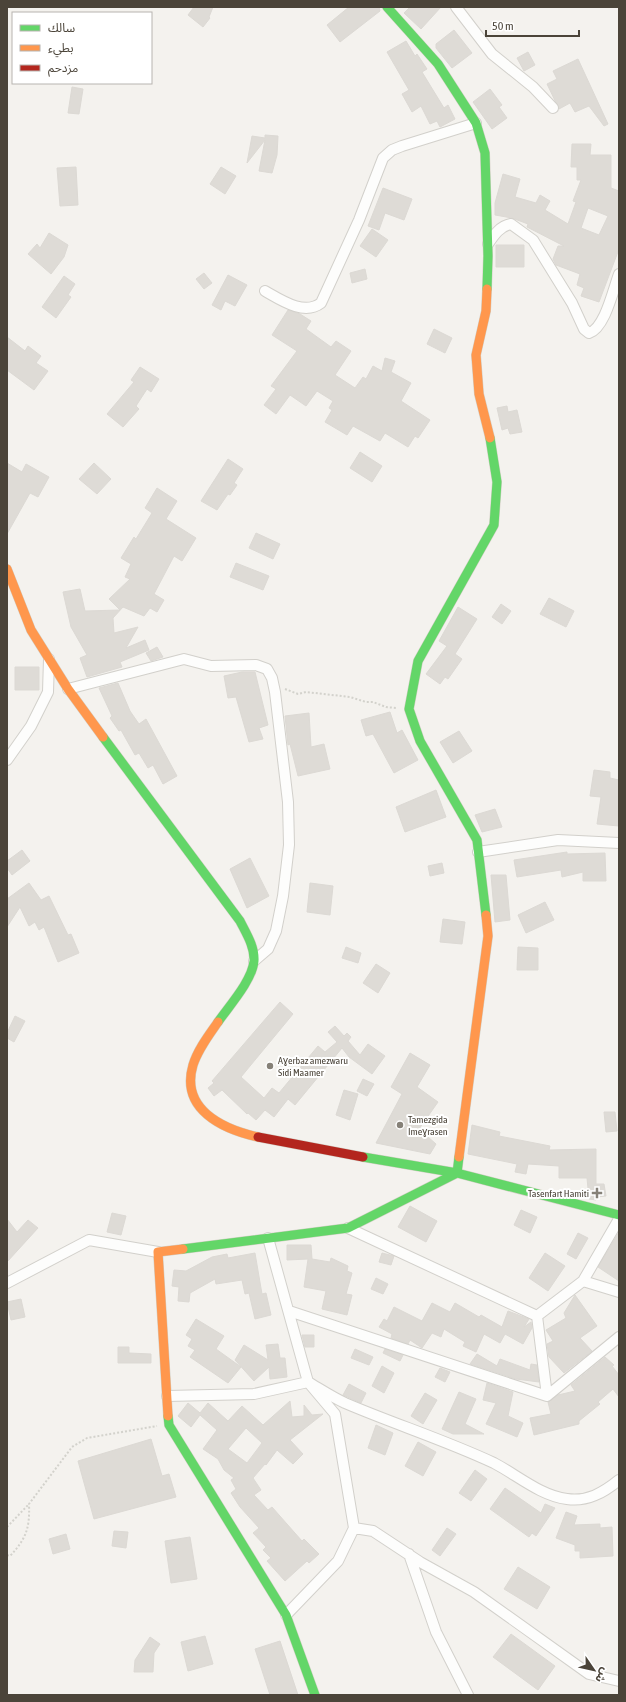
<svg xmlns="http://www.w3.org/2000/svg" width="626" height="1702" font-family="'Asap Condensed','Noto Sans Arabic',sans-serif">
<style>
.building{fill:#dedbd6;stroke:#dcd9d4;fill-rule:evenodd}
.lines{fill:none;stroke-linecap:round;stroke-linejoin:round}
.street-casing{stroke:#d2d0cb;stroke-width:12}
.fast-casing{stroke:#d3cfc5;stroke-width:10}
.slow-casing{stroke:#d3cfc5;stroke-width:10}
.jam-casing{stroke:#d3cfc5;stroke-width:10}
.path{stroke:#d3d2cc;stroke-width:2;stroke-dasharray:2 2;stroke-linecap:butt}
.street{stroke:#fdfdfc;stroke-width:10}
.fast{stroke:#63d668;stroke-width:9}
.slow{stroke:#ff974d;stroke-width:9}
.jam{stroke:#b3261e;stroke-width:9}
.poi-dot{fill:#868178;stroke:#fff;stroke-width:1.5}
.labels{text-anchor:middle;stroke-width:4;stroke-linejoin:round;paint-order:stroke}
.poi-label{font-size:10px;fill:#4b4439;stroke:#fff;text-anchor:start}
</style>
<rect width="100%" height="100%" fill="#f4f2ee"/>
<!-- building -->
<path class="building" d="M194,7H213L209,17L210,18L203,27L188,15Z
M349,7H379L380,11L340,42L327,25Z
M410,7H441L421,29L404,13Z
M454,30L472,53L452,68L436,48V44Z
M406,41L415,56L417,54L427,69L422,72L444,108L448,105L455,119L440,127L437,121L430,124L421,106L412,112L402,94L409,90L387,52Z
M528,52L535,65L524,71L517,58Z
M578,59L608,124L604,126L589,106L575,112L570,103L559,109L547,84L557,79L553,71Z
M72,87L83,89L79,114L68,113Z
M490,89L502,105L499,107L507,118L492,129L473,102Z
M265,135L278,136L277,155L272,173L259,171L265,140L247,163L252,136L265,138Z
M572,144H591L590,155H611V188L619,191V249L599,302L581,296L584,288L577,285L580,274L556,265L553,259L558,246H564L527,227L528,224L512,218L495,215V203L503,174L520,179L515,197L536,203L540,195L550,201L545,210L568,224L576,202L573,201L581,180H577V167H571ZM588,208L608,216L599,235L581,228Z
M76,167L78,205L60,206L57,168Z
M221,167L236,176L225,194L210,184Z
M383,188L412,199L404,220L385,213L379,230L368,226Z
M372,229L388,240L376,257L360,246Z
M49,233L68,245L64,257L51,274L28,254L37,244L40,248Z
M496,245H524V267H496Z
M365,269L367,279L352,283L350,273Z
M204,273L212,283L204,289L196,279Z
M228,275L247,285L235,306L225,301L221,310L212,305Z
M64,276L75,284L68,295L71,297L56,318L42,307Z
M288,310L300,314L311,321L306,329L331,347L336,341L351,351L335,375L355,388L363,377L366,379L373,366L382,371L385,358L395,361L391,372L411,383L401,401L430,420L418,438L415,436L408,447L385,433L380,441L353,426L347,435L325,422L332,410L329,408L333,401L317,391L306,406L290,395L276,414L264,405L276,389L271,386L297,351L272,335Z
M434,329L452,338L445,353L427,344Z
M7,337L25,351L28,346L41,356L36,363L48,371L34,390L7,370Z
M140,367L159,379L151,392L147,389L136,406L139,409L123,427L107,414L134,382L131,380Z
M507,406L508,412L517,410L522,432L510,434L508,428L502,430L497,408Z
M360,452L382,466L372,482L350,468Z
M228,459L243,469L234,483L237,485L230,495L228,494L217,510L201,501Z
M7,463L22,472L26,464L49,477L38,497L30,493L7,534Z
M94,463L111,479L97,494L79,479Z
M157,488L177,501L166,519L196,538L182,561L174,556L154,594L164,600L157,612L150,608L144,616L123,607L113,618L114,633L138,627L126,648L145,640L149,650L120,662L122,667L87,677L80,658L87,655L71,627L63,592L80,589L85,611L120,610L109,599L130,579L125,577L131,564L121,558L134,537L136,539L152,513L145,508Z
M256,533L280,544L273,559L249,548Z
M236,563L269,576L263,590L230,577Z
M549,598L574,611L566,627L540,614Z
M501,604L511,611L502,624L492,617Z
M458,607L477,619L455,654L462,659L448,679L445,677L440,684L426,674L447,646L439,641Z
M157,647L163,657L151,661L146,653Z
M15,667H39V690H15Z
M242,672H255L268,725L259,728L263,739L249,742L236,697L228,698L224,676Z
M118,683L130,711L139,724L146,719L177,776L163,784L153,765L148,768L139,753L135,755L121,730L119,731L110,718L112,716L99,688Z
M390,712L397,733L402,730L418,760L394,773L373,734L366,736L361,720Z
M309,713L311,747L324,744L330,769L298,776L290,744L288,745L285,716Z
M459,731L472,751L453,763L440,742Z
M594,770L610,772V778L619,780V826L597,824L601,797L590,796Z
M436,790L446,817L405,832L396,807Z
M495,809L502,827L482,832L475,815Z
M22,850L30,861L12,875L7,868V861Z
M567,852V854L605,853L606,881H583V872L562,877L561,870L517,877L514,860Z
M250,858L269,896L247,908L230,869Z
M442,863L444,873L430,876L428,866Z
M491,875H506L510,920L495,922Z
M29,883L41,900L49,896L68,935L71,934L79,953L58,962L44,927L39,930L35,922L29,926L20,907L7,927V899Z
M310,883L333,886L330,915L307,912Z
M545,902L554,920L526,933L518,915Z
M443,919L465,922L462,944L440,942Z
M346,947L361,953L358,963L342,958Z
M518,947L538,948V970H517Z
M376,964L390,973L378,993L363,983Z
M280,1002L293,1014L241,1077L264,1098L272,1088L279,1093L318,1046L325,1052L337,1042L328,1032L335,1026L344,1036L347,1033L351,1037L348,1041L360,1055L368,1044L385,1056L372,1074L349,1057L342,1048L295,1105L288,1099L274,1117L265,1110L256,1120L248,1113L247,1114L222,1090L214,1096L208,1088L214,1083L212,1081Z
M15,1016L25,1021L14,1042L7,1038V1033Z
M410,1053L430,1065L417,1087L438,1102L419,1129L436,1144L430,1154L376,1143L402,1094L391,1087Z
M363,1079L374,1084L367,1096L357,1091Z
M344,1090L358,1094L350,1120L336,1115Z
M604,1112H615L617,1131L606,1132Z
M472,1125L500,1132L499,1136L550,1146L549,1150L596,1149V1184H604L606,1196L596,1197V1200L589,1199L587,1178H559V1166L528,1164L526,1174L515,1172L517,1164L468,1154Z
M410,1206L437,1221L426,1242L398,1227Z
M521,1210L537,1217L530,1233L514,1225Z
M112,1213L126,1216L121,1235L107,1232Z
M7,1219L17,1232L28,1220L38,1228L7,1262Z
M619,1232V1281L598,1267Z
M578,1233L588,1238L576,1259L567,1254Z
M287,1245H311L312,1259L330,1262L331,1258L348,1266L347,1271L352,1273L346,1294L352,1295L347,1315L322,1309L326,1291L304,1287L308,1259L287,1260Z
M255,1253L262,1294L266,1293L271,1315L255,1319L249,1293L245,1294L242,1280L216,1284L215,1279L190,1293L189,1302L178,1301L179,1287L172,1286L174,1270L186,1271L212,1257L227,1254L228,1258Z
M382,1253L394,1256L391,1265L379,1262Z
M545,1253L565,1266L548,1291L529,1278Z
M376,1278L388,1284L383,1294L371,1289Z
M575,1295L597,1326L580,1338L592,1351L564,1373L549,1357L547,1344L553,1341L546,1330L566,1318L564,1313Z
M21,1299L25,1317L11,1320L7,1302Z
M432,1303L450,1312L455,1303L479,1317L481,1315L502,1327L508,1311L529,1319L524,1327L531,1322L532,1328L523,1344L505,1334L500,1343L484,1334L476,1352L463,1346L465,1342L444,1329L441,1337L432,1333L422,1348L410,1340L408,1344L391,1338L392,1334L379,1327L384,1319L387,1321L394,1307L422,1321Z
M196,1319L224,1336L216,1349L241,1367L228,1383L190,1357L195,1350L188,1346L192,1339L186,1335Z
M302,1335H314V1347H305Z
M278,1344L280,1358H285L287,1377L270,1379L269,1367L254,1381L235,1360L244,1345L268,1360L266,1345Z
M118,1347H129V1353L151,1354V1363H118Z
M355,1349L373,1357L369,1365L351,1358Z
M385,1349L403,1355L400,1361L383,1353Z
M477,1354L497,1366L500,1359L530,1370L531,1364L537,1365L539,1382L516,1379L470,1364Z
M605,1357L614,1365L612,1366L619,1375V1397L613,1389L598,1402L600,1404L579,1421V1424L534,1435L530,1418L551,1414L548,1402L558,1395L575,1391L571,1385Z
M382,1366L394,1373L384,1393L372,1386Z
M440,1368L450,1372L445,1382L435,1377Z
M487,1383L513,1392L508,1416L523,1423L517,1437L486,1424L496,1403L483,1400Z
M349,1384L366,1393L361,1403L343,1395Z
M459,1392L476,1399L465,1424L484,1434H453L442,1429Z
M425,1393L437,1400L423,1424L411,1416Z
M290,1401L292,1417L304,1416V1405L312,1415L323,1414L290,1440L303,1454L293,1464L277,1450L266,1465L265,1464L253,1478L261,1490L254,1495L268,1510L272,1507L302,1541L304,1539L319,1554L309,1563L307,1561L285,1581L267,1561L271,1558L263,1550L266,1547L253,1533L259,1528L240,1507L231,1493L236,1489L231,1480L234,1478L224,1470L218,1459L203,1449L217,1430L200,1415L191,1427L178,1416L188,1403L200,1413L208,1403L228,1421L242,1406L263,1425ZM246,1428L262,1443L247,1463L228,1449Z
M376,1425L393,1433L385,1455L368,1448Z
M151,1439L162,1476L169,1474L176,1497L94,1519L78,1461Z
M418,1442L436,1452L423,1476L405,1466Z
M475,1470L487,1479L471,1501L459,1493Z
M505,1488L541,1513L545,1504L555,1508L536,1536L532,1533L529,1537L490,1509Z
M566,1512L577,1516L574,1525L600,1524V1528L612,1527L613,1556L580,1558V1551H575V1545L556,1538Z
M447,1528L456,1534L440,1556L432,1550Z
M114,1531L128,1532L126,1548L112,1546Z
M66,1534L70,1549L53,1554L49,1539Z
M190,1537L197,1579L171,1583L165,1541Z
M518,1567L550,1587L537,1609L504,1589Z
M511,1634L555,1666L538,1690L493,1657Z
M205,1636L213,1664L188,1671L181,1642Z
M150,1637L160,1644L154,1653L153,1672H134L135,1660Z
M280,1641L298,1695H270L255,1649Z"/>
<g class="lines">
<!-- street casing -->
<g class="street-casing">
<path id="street" d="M456,7L492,54L533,87L553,108
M488,244C494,235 500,226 511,224L533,240L572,303L584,329L589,333C605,328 613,290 619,274
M265,291C281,300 304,316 321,303L359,220L383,158L392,150L402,146L476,123
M68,689L184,659L211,666L256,665L267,669L272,678L275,692L288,802L289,845L283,896L276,931L268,949L254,961
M7,760L31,726L48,692L49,659
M478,852L558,840L619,843
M619,1219L583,1281L619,1292
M348,1228L537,1316L583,1281
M268,1238L308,1382L335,1414L354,1528L338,1561L286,1615
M7,1283L89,1240L158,1252
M289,1311L547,1396L619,1337
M537,1316L547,1396
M167,1396L254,1394L308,1382C320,1389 332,1397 345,1403C394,1424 445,1440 494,1463C517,1475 541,1496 567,1499C587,1502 603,1493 619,1480
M354,1528L373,1531L420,1562L474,1592L589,1674L619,1681
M409,1554L436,1632L468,1695"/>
</g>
<!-- fast casing -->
<g class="fast-casing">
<path id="fast" d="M387,7L438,64L476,123L485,153L488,256L487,289
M103,737L240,921C246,933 255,947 254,961C252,981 229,1006 218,1022
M486,915L477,840L420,741L409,709L418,661L494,525L497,482L490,438
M363,1157L457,1173L619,1215
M183,1249L348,1228L457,1173L459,1157
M168,1416L169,1425L286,1615L315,1695"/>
</g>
<!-- slow casing -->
<g class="slow-casing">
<path id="slow" d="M487,289L486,311L476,355L479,394L490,438
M7,569L31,630L68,689L103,737
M218,1022C209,1035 198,1049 193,1065C180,1109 222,1129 258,1137
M459,1157L488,936L486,915
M168,1416L158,1252L183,1249"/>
</g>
<!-- jam casing -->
<g class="jam-casing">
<path id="jam" d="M258,1137L363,1157"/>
</g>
<!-- path -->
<path class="path" d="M285,689L298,694L306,692L350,697L366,702H373L386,707L396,708
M7,1527L29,1504
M7,1555L10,1556C26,1539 30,1528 29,1504L72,1447L87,1438L157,1426"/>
<!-- street -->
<use href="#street" class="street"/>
<!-- fast -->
<use href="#fast" class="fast"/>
<!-- slow -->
<use href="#slow" class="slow"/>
<!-- jam -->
<use href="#jam" class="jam"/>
</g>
<!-- markers -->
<g class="poi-dot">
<circle cx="270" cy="1066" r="4"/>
<circle cx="400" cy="1125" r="4"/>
<path d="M595 1187h4v4h4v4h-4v4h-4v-4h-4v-4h4z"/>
</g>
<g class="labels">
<!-- poi labels -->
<g class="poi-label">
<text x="278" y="1064">Aɣerbaz amezwaru<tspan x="278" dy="12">Sidi Maamer</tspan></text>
<text x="408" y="1123">Tamezgida<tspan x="408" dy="12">Imeɣrasen</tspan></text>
<text x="589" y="1197" text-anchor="end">Tasenfart Hamiti</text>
</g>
</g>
<!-- border -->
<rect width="626" height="1702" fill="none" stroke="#4b4439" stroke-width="16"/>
<!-- legend -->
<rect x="12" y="12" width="140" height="72" fill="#ffffff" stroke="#b7b4b0"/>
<rect x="20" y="25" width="20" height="6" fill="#63d668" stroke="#b7b4b0"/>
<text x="48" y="32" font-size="12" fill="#4b4439">سالك</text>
<rect x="20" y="45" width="20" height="6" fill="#ff974d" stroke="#b7b4b0"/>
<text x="48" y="52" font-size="12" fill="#4b4439">بطيء</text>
<rect x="20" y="65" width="20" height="6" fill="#b3261e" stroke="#b7b4b0"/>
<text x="48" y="72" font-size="12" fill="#4b4439">مزدحم</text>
<!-- north arrow -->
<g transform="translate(594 1670) rotate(124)" stroke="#ffffff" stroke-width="3" paint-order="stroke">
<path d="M0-3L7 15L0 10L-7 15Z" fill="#4b4439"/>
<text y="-6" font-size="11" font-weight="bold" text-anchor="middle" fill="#4b4439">ش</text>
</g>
<!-- scale -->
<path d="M486 30v6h93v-6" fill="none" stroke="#4b4439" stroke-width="2"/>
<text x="492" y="30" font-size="12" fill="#4b4439" stroke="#ffffff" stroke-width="3" paint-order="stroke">50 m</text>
</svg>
